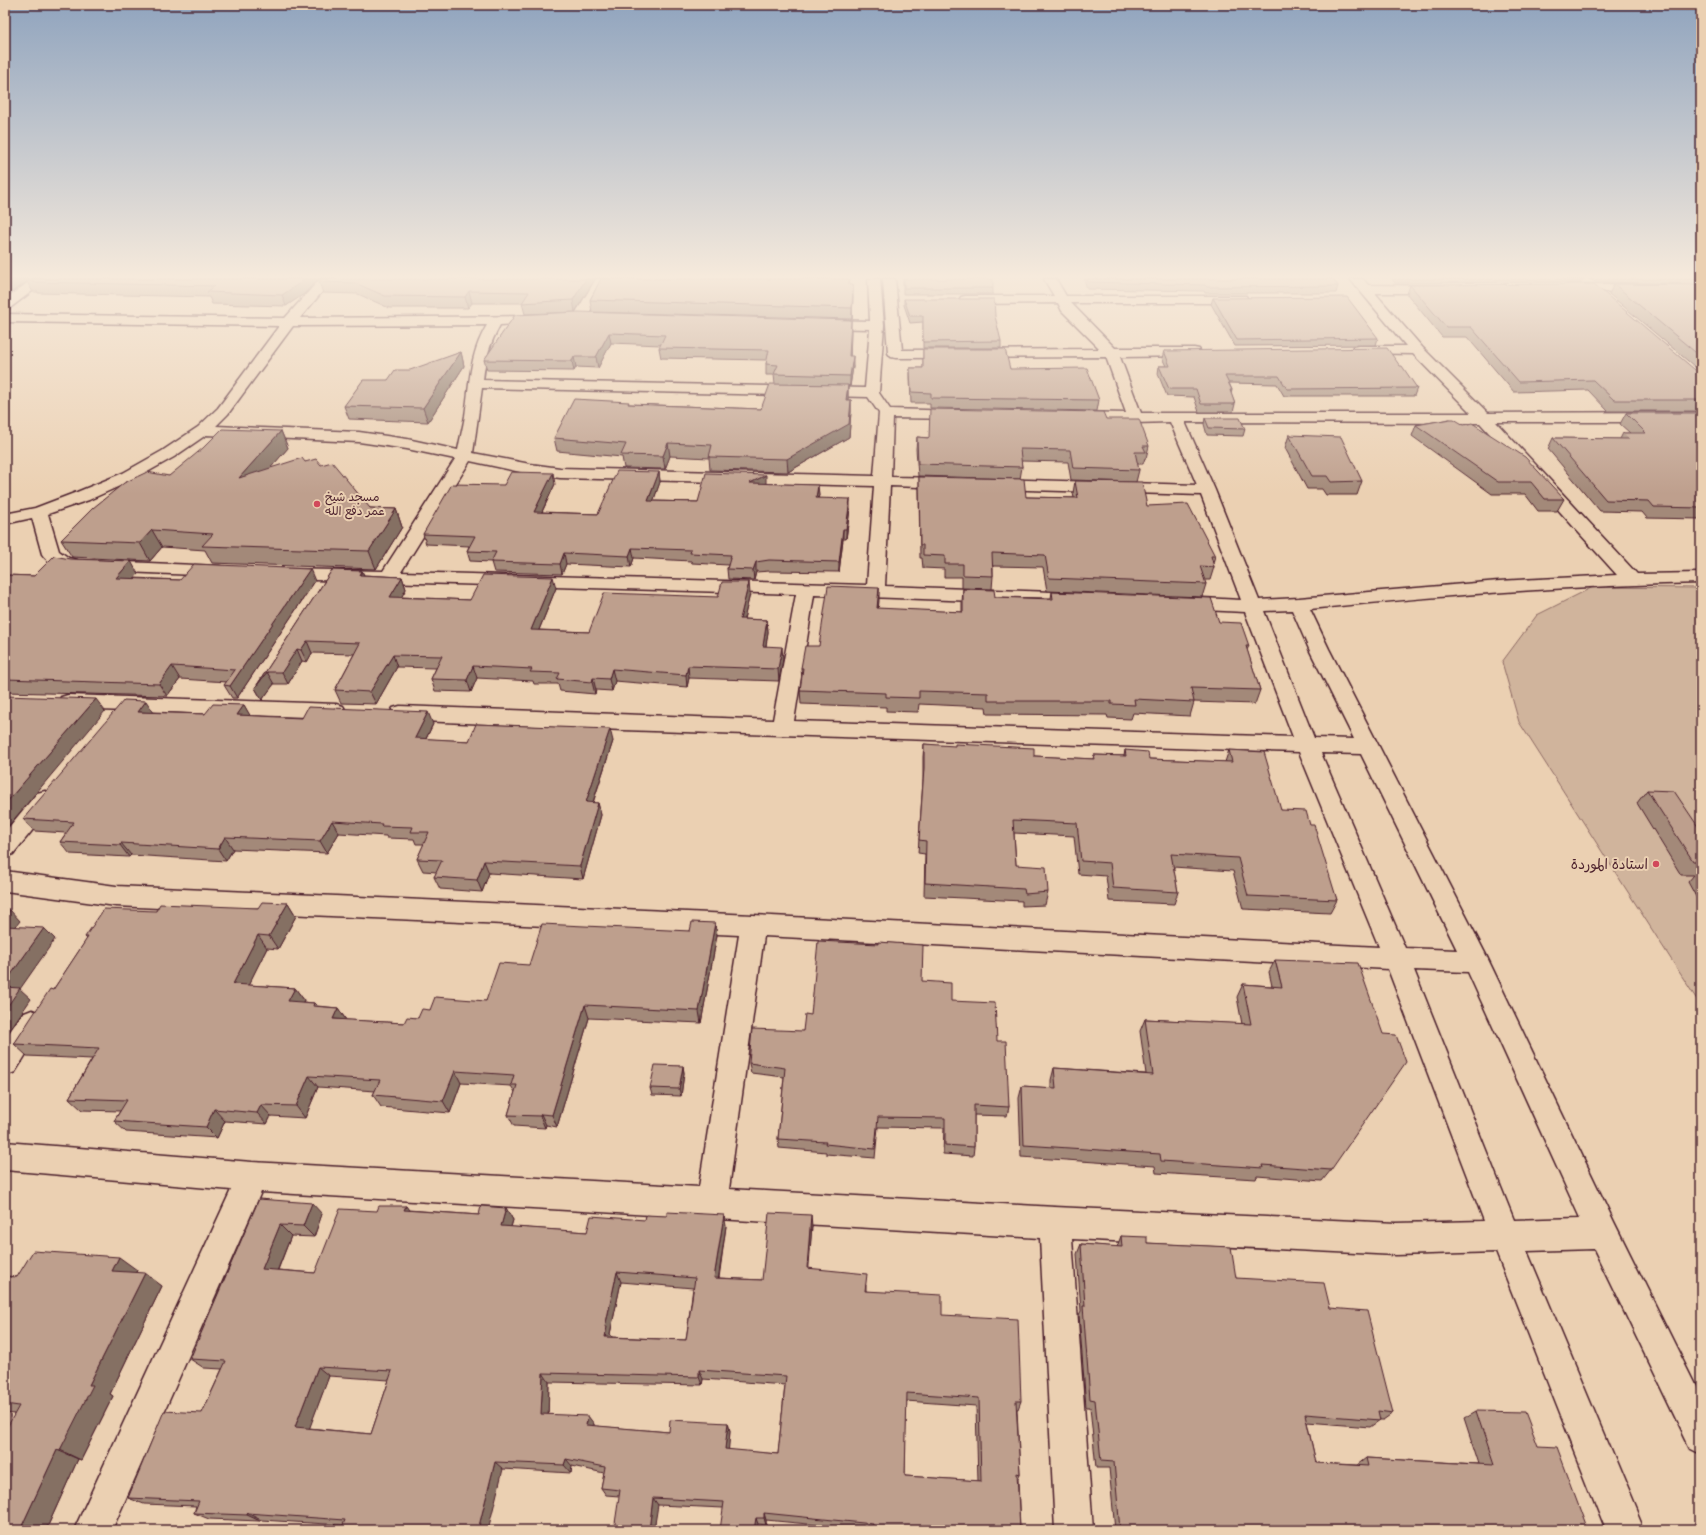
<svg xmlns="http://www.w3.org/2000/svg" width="1706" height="1535" font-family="'Balsamiq Sans','Playpen Sans Arabic',sans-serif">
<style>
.green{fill:#d0b49c;stroke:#8d6a64}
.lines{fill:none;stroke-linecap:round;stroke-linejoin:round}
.minor-casing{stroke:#4a1f2b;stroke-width:3}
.minor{fill:#ebd0b2;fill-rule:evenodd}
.wall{fill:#a38979;stroke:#4a1f2b;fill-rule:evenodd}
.shaded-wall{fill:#856f63;stroke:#4a1f2b}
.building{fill:#be9f8d;stroke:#4a1f2b;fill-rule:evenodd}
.poi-dot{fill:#d1495b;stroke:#ebd0b2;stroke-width:1.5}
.labels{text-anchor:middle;stroke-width:4;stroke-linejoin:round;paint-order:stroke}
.far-poi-label{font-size:12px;fill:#4a1f2b;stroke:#ebd0b2;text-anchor:start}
.poi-label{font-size:14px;fill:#4a1f2b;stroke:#ebd0b2;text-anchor:end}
</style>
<rect width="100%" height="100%" fill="#ebd0b2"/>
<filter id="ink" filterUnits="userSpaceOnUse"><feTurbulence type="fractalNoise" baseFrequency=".025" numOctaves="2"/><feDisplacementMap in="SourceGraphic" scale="8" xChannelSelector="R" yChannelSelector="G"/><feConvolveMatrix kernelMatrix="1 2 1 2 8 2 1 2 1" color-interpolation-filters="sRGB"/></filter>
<g filter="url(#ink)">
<!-- green -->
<path class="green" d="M1593,587L1701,588V1006L1519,722L1502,662L1537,615Z"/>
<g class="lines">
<!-- minor casing -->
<g class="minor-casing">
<path id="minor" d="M33,279H48L10,308L5,309V299Z
M320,279H333L300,318L546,316L548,319L546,322L541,323L500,325C490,343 485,359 483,380L865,388L870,329L821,328L816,327L814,324L816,321L821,320L870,321L868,279H880L884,325L879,393L890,409L959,411L964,412L966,415L964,418L959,419L893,418L891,477L950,478L956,480L958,483L956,486L950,488L890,486L885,586L1081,593L1088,595L1090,599L1088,603L1081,605L814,595L794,721L1293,737L1245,612L1183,609L1176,607L1174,603L1176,599L1183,597L1241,600L1201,495L994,489L988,487L986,484L988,481L994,479L1197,485L1170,422L1135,423L1071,420L1068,417L1071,414L1076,412L1126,413L1106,357L896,358L891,357L888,353L883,279H895L902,350L1100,349L1062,311L1058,303L965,304L961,303L959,300L961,297L965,296H1054L1044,279H1056L1066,296H1246L1248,299L1246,302L1242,303H1071L1115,348H1194L1199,349L1201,352L1199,355L1194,356L1120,357L1141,413H1471L1413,354L1353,353L1351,350L1353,347L1358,346H1406L1350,279H1363L1368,285L1443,286L1445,289L1443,292L1439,293H1375L1422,347L1488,413L1701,412V422H1496L1637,574L1701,573V583C1570,586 1440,595 1310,609L1329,649L1485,953L1614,1222L1701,1397V1452L1689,1446L1594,1249L1527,1251L1644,1530H1606L1496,1252L1396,1255L1072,1239L1093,1530H1055L1040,1238L261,1192L112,1530H74L231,1190L5,1170V1142L252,1162L699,1187L739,935L116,906L5,891V871L116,886L753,915L1379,947L1299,752L623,730L400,720L393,718L390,713L393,708L400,706L773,720L796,594L281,579L275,578L272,574L275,570L281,569L383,571L455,459L407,449L359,442L206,435L174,457L135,479L89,500L48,514L59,551L69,558L78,560L219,566L225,567L228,571L225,575L219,576L78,570C65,568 50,566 42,554L32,518L5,524V514L35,508L77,492L123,473L162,451L198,427L218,408L279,326L5,322V314L285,318ZM487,325C469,355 470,383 465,416C463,427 460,439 458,450L407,439L359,432L216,426L228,414L293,326ZM482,388L868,397L879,413L874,476L560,468L530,464L473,453ZM1185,422L1480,423L1617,575L1499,581L1299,598L1259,600L1215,490ZM470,461L530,474L560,478L874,486L867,585L401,572ZM1292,610L1309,649L1354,739L1314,738L1264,611ZM1321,753L1361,754L1457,950L1405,948ZM764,936L1388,969L1484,1221L1396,1223L1055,1207L729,1189ZM1414,970L1468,972L1580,1218L1514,1220Z
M596,279H608L585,320H575L573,317Z
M1570,284L1701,285V293L1566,291L1564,288L1566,285Z
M68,695L336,704L343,706L346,711L343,716L336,718L68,709L61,707L58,702L61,697Z
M45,791L53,793L56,799L53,805L13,854L5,857V832L37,793Z
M32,1010L42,1014L46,1022L15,1072L5,1076V1039L22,1014Z"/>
</g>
<!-- minor -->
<use href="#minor" class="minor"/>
</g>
<!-- wall -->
<path class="wall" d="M5,279H318L304,294L286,306L212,304L209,297L38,293V292H33L27,282L12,292H5Z
M595,279L575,312L525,314L522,303H472L468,308H389L358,294L323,293L319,282Z
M601,279H850L849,285L853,296L852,319L592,312L590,300Z
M903,279L993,288V294H903Z
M1084,279H1333L1338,286L1336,293H1205L1204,291L1087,289Z
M1392,279H1584L1581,282L1398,283H1395Z
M1589,279H1701V284L1596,282Z
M1614,284L1701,285V372L1609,294Z
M1410,285L1701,375V411H1608L1588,390L1514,392L1467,337H1442L1407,294Z
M1213,298L1378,338L1376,345L1235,346L1211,304Z
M904,299L1001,341V348H923V322L910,323L904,305Z
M515,315L851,330L850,356L853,367L850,386H848V400H851V412L849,437L788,472L710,470L709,458L670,456L665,469L624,468L622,457L557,451L554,438L629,404L761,409L775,384L774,375H766V364L767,360L661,358L659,348L661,345L611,343L598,368L576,367L574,371L487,370L484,360Z
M923,349L1010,369L1099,400L1097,411L930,408V403H911L910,378V368H923Z
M1164,351L1417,388L1414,396H1284L1277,384L1229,383L1232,390L1231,394L1235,404L1233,412H1199L1194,397L1167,396L1158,374L1159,366H1166L1162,358Z
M461,352L464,366L428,422L349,419L344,406L388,380Z
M1626,413H1701V519L1647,518L1642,512L1600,511L1548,449L1553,438L1620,439L1623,433H1630L1620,424Z
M1205,418L1245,429L1243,436L1207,435L1204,424Z
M1106,419L1149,446L1146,458H1145L1143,464H1137L1139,470L1136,482L1071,480L1068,462L1021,461L1022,467L1020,479L918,476L916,449L917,437L929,438Z
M1450,419L1564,499L1557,511H1538L1525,494H1492L1412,436L1416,425Z
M281,431L288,448L270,468L305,462L321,465L370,508L396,509L402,527L376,569L212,563L205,550L162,547L150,561L72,557L61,540L169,476Z
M1289,435L1362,481L1357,495H1326L1322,489H1307L1285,448Z
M659,472L660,482L653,501L698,502L766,484L819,495L818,498L850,509L846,539H843L839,572L770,571L756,572L754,580L728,579L727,569L728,565L692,563L691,561L634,558L631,567L566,564L562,574L494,572L491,562L470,561L467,551L469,546L426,544L423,534L504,485L555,484L542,512L598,514Z
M919,477L1026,497L1074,498L1073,493L1075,481L1147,506L1215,556L1213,563L1214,567L1210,580H1204L1206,584L1202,597L1047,591L1043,567L993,566V576L992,589L962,588V577H944V569L923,568L922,558H920L919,489Z
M332,570L362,571L364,575L402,577L406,589L401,597L470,600L556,588L539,630L589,632L718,597L750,594L744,619L767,620L768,632L766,646L783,659L779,681L689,678L687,687L615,681L612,691L596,690L595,694L560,691L558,684H534L533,681L477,678L471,692L435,691L431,679L436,668L397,667L376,704L341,703L335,690L354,654L312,653L307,662L302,661L288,684H274L262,700L255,688Z
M138,574L134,578L180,580L315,581L237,698H232L224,685L227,682L180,679L167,696L5,692V575L34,576Z
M879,588L878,609L962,612V602L963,589L995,597L1051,598L1052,592L1219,622L1249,646L1247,650L1260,690L1255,704L1194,702L1190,716L1133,713L1131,719L1108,718L1107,715L987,714L986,707L919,704L918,712L886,711V707L801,704L800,690L802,680L801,668L819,646Z
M244,705L250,716L433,724L426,739L469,741H613L593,803H598L601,815L583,879L489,873L482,892L440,889L434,877L437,872L423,871L417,859L424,844H416L414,839L387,838L386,836L339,833L327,853L233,849L226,861L131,855L129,857L70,854L60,842L66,833L34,831L23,819L153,712L205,714Z
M924,744L1034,756L1093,759L1094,755L1124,756L1125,750L1149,759L1225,762L1229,750L1281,810L1310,825L1337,900L1330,913L1243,909L1233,871L1173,867L1178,892L1174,904L1109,901L1106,876L1078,874L1074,836L1014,833L1016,865L1048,892L1045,905L1022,906V901L924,896L925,854L918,853L923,780V757Z
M1647,790L1701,831V906L1688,882L1694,875H1681L1637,803Z
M288,903L296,916L278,949L267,948L248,985L295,988L304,1000L303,1002L314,1003L317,1006L338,1008L346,1020L404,1023L418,1018L430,1010L486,1001L529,965L690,931L715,923L717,935L701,1023L589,1018L557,1127L546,1125L545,1128L514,1126L508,1115L515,1092L511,1086L461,1083L450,1113L381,1107L373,1095L375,1091L318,1087L305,1118L271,1116L267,1124L225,1121L217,1138L126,1132L114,1121L120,1111L82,1110L69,1098L92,1059L27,1056L14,1044L53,990L87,939L85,937L156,911L258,908Z
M1275,960L1331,1170L1322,1181L1257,1176L1256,1179L1156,1173L1155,1166L1021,1157L1019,1098L1022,1086L1051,1088V1080L1054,1068L1146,1074L1140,1031L1145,1019L1242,1024L1237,997L1243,984L1272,986L1269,972Z
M922,981L951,1001L997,1041L1009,1107L1007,1116L974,1115V1147L973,1156L943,1154L944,1128L878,1127L875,1158L826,1154V1152L779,1148L778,1139L784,1077L751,1073L749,1063L803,1031L811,1015Z
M683,1066L684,1073L681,1096L652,1095L650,1088Z
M259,1199L322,1214L314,1237L291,1236L278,1270L315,1273L377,1211L406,1206L408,1210L479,1215L506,1208L513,1220L511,1227L587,1232L726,1226L719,1278L762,1280L812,1226L808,1268L866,1285V1291L942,1315L1021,1401L1018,1409H1017L1020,1474L1018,1478L1020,1530H870L766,1520V1525L758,1524L723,1508L658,1505L619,1496L606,1495L601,1488L604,1473L572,1466L571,1473L503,1469L343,1525L261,1520L260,1521L209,1519L194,1513L196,1506L144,1504L128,1498L202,1413L222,1369L204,1368L190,1359ZM621,1282L693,1288L686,1340L612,1337L610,1334ZM329,1376L389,1380L371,1434L309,1428ZM703,1379L785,1385L778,1454L728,1450L730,1431L728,1423L669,1432L594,1426V1424L548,1414L549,1382L702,1385ZM906,1401L976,1406L978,1481L905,1476Z
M1121,1236L1147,1243L1236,1278L1330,1308L1393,1413L1383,1420H1380L1370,1427L1307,1422L1316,1463L1357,1465L1366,1458L1479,1464L1464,1418L1476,1411L1538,1446L1588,1530H1115L1109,1468H1096L1090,1407H1086L1079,1315L1081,1311L1077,1254L1081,1244L1117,1247Z
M137,1270L136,1272L162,1286L110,1394L113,1396L81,1460L78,1459L46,1530H5L14,1414L5,1413V1276L17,1277Z"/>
<!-- shaded-wall -->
<path class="shaded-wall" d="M8,279H30L12,292L6,281Z
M304,279H318L304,294L286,306L282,295Z
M586,279H595L575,312L573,300Z
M853,285V296L852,319V308Z
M469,291L472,303L468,308L465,297Z
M851,320V330L850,366L849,356Z
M609,333L611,343L598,368L596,357Z
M461,352L464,366L428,422L423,408Z
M853,356V367L850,386V376Z
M574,357L576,367L574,371L572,361Z
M848,385V398L846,412V400Z
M851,400V412L849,437L788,472L787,459Z
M281,431L288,448L247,495L239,478Z
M668,443L670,456L665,469L663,456Z
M659,472L660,482L650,511L648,501Z
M553,473L555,484L537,522L534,512Z
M766,475V485L750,483Z
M818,485L819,495L816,508V498Z
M850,499V509L846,539V529Z
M396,509L402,527L376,569L369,551Z
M843,529V539L839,572V562Z
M152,530L162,547L150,561L140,543Z
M632,548L634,558L631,567L629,556Z
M564,553L566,564L562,574L560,564Z
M131,561L138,574L124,590L116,578Z
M756,562V572L754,580L753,570Z
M310,569L315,581L237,698L230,686Z
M362,571L367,583L360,575Z
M402,577L406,589L395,609L390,597Z
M553,577L556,588L534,642L531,630Z
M749,582L750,594L741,631L740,619Z
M879,588V601L877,622V608Z
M767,620L768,632L764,658L763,646Z
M307,641L312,653L307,662L301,650Z
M782,647L783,659L779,681L778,669Z
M297,649L302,661L288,684L282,672Z
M393,655L397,667L376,704L370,692Z
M172,666L180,679L167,696L159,684Z
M473,666L477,678L471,692L467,680Z
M688,666L689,678L687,687L686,675Z
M612,669L615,681L612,691L609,679Z
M267,672L274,684L262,700L255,688Z
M593,678L596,690L595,694L592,682Z
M96,699L105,711L5,830V804Z
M146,701L154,713L138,712Z
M244,705L251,717L237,715Z
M428,712L433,724L420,751L415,738Z
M610,729L613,741L589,814L586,802Z
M598,803L601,815L583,879L580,866Z
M332,821L339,833L327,853L320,841Z
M225,837L233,849L226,861L218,849Z
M121,843L131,855L129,857L120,845Z
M484,861L489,873L482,892L477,880Z
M288,903L296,916L278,949L269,936Z
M10,910L20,921L8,936L5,933V916Z
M715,923L717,935L701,1023L699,1011Z
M44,928L55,939L20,989L31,999L5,1037V983Z
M258,935L267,948L243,996L233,984Z
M295,988L304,1000L297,1014L288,1001Z
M585,1005L589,1018L557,1127L552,1115Z
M338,1008L346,1020L333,1019Z
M683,1066L684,1073L681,1096L679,1089Z
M455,1071L461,1083L450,1113L443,1101Z
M309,1076L318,1087L305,1118L296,1106Z
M261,1105L271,1116L267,1124L257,1113Z
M214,1109L225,1121L217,1138L206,1127Z
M541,1114L546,1125L545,1128L540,1116Z
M312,1203L322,1214L314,1237L303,1226Z
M406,1206L414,1217L404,1210Z
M506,1208L513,1220L508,1237L501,1226Z
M724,1215L726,1226L717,1288L714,1278Z
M811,1215L812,1226L808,1278L807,1268Z
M280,1225L291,1236L274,1279L262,1269Z
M119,1257L137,1270L130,1284L112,1271Z
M617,1272L621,1282L610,1334L612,1337L610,1347L605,1337V1327Z
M145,1273L162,1286L110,1394L113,1396L81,1460L60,1450L89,1385Z
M318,1367L329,1376L307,1435L295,1427Z
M699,1370L703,1379L702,1385L699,1377Z
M543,1373L549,1382L548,1422L541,1414Z
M588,1416L594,1424L592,1433L586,1425Z
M728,1423L730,1431L728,1457L725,1449Z
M57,1450L78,1459L46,1530H20Z
M566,1459L572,1466L571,1473L564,1465Z
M495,1462L503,1469L488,1530H478Z
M653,1498L658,1505L654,1530H649Z
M247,1513L261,1520L260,1521L247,1515Z
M764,1513L766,1520V1525L764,1518Z
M756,1518L758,1524L757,1530H754Z"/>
<!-- building -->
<path class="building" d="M29,279H304L300,283L282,295L207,292L215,286L32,282L34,281H27Z
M321,279H586L573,300L522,303L529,292L469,291L465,297L385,296L355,283L319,282Z
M601,279H849V285H853L852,308L590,300Z
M904,279H993V288H904Z
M1087,279H1333L1338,286L1207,287L1205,285L1088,282Z
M1594,284L1701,375V400H1614L1593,380L1519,382L1471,327H1446L1410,285Z
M1614,284L1701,285V357Z
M1347,297L1378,338L1237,340L1213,298Z
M904,299H994L995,316L1001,341L923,342V316H910Z
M578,312L851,320L849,356H853L850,376L774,374L778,365L766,364L769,350L659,348L665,335L609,333L596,357H574L572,361L484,360L515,315Z
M1387,348L1400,366H1402L1417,388L1287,389L1279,376H1225L1232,390H1230L1235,404H1201L1196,389H1169L1159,366H1170L1164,351Z
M923,349H1005L1010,369L1087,368L1099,400L931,398V393L911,392L910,368H923Z
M461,352L423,408L344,406L363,380H388L395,370H410Z
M770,384L848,385L846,400H851L849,424L787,459L709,457L712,445L668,443L663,456L621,455L626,444L554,438L574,399L629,402L628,404L761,409Z
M930,409L1103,412L1106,419H1139L1149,446H1143L1146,452H1135L1139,470L1073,468L1070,450L1020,449L1022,467L918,464L917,437L929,438Z
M1626,413H1701V508L1654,507L1649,501L1606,500L1553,438L1629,439L1623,433H1646Z
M1205,418H1240L1245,429L1209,428Z
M1450,419H1454L1464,425L1472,423L1525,457L1564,499H1545L1531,482H1498L1416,425Z
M222,429L281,431L239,478L302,458L305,462L316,459L321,465L332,462L370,508L396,509L369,551L202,546L213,534L152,530L140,543L61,540L93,508L124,483L147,472L169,476L203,448Z
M1289,435L1341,437L1362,481L1331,482L1327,476H1312Z
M617,471L659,472L648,501L698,502L706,473L766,475L750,483L818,485L816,498L850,499L846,529H843L839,562L769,560L756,562L753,570L727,569L731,555L690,553L691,550L632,548L629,556L564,553L560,564L491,562L496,552L467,551L475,536L423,534L452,484L504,485L511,472L553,473L534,512L598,514Z
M919,477L1024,479L1026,497L1078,498L1075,481L1142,482L1147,506L1188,504L1215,556H1211L1214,567L1200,566L1206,584L1049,578L1045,555L992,553L993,576L963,575V564H945V556L923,555V545H920Z
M54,556L70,559L131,561L116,578L180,580L194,564L310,569L230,686L224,685L235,670L172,666L159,684L5,679V575L34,576Z
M332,570L362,571L360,575L402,577L390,597L448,599L470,600L483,575L553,577L531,630L589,632L604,593L718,597L722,582H749L740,619L767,620L763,646L782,647L778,669L688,666L686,675L612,669L609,679L593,678L592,682L557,679L560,673L530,672L532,669L473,666L467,680L431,679L442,656L393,655L370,692L335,690L360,643L307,641L301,650L297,649L282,672H267L255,688Z
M828,586L879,588L877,608L963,612V589L994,590L995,597L1053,599L1052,592L1211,598L1219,622L1241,623L1249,646H1246L1260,690L1191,688L1194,702L1134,699L1135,705L1111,704V701H988V693L919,691V698L886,697V693L800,690L803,668H801L805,646H819Z
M5,696L96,699L5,804Z
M124,700L146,701L138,712L205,714L213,704L244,705L237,715L302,718L308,707L428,712L415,738L469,741L476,724L610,729L586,802L598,803L580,866L484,861L477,880L434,877L442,860L417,859L429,832H411L413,827L381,826L382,824L332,821L320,841L225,837L218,849L121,843L120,845L60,842L74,822L23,819Z
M924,744L955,746V744L1034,748V756L1095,759L1094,755L1126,756L1125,750L1148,752L1149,759L1232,762L1229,750L1264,752L1281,810L1306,811L1310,825H1314L1337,900L1248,896L1238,858L1171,854L1178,892L1113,888L1110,863L1081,861L1077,823L1013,820L1016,865L1046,867L1048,892L1025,894L1024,889L925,883L926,841L919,840L924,768Z
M1647,790L1674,791L1701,831V861H1693Z
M262,902L288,903L269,936L258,935L233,984L295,988L288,1001L314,1003L313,1006L338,1008L333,1019L404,1023L407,1017L418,1018L422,1009L430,1010L435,997L486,1001L499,963L529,965L542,924L690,931L692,922L715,923L699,1011L585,1005L552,1115L541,1114L540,1116L508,1115L517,1085H511L514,1075L455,1071L443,1101L373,1095L380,1080L309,1076L296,1106L261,1105L257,1113L214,1109L206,1127L114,1121L127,1100L69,1098L99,1048L14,1044L50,989L53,990L88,937H85L104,909L156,911L160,904L258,908Z
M5,909L10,910L5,916Z
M5,926L44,928L5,983Z
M818,941L878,944V942L923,945L922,981L951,983V1001L995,1003L997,1041H1006L1009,1107L974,1105V1147L945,1145V1118L878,1117L875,1149L825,1144L826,1142L778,1139L785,1068L749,1063L752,1029L803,1031L805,1014L811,1015Z
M1275,960L1358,963L1383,1034L1396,1035L1406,1062L1331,1170L1262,1165L1263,1168L1161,1161L1160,1154L1024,1145L1022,1086L1056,1088L1054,1068L1153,1075L1145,1019L1251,1024L1243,984L1282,987Z
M5,987L20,988L5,1010Z
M655,1065L683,1066L679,1089L650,1088Z
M259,1199L312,1203L303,1226L280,1225L262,1269L315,1273L340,1209L377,1211L379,1206H406L404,1210L479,1215L481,1206L506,1208L501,1226L587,1232L591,1216L645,1220L646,1215L667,1216V1212L724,1215L714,1278L762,1280L769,1213L811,1215L807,1268L867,1274L865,1291L942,1295V1315L1018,1319L1021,1401H1016L1020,1474L1017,1473L1020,1530H873V1524L764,1513V1518H756L754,1530H720L724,1502L653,1498L649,1530H614L620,1490L601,1488L605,1467L566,1459L564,1465L495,1462L478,1530H341L345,1520L247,1513V1515L194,1513L199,1501L128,1498L164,1411L202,1413L226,1361L190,1359ZM617,1272L695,1278L686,1340L605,1337L607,1327H605ZM318,1367L392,1371L371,1434L295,1427ZM699,1370L786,1376L778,1454L725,1449L728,1423L670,1420L669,1432L586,1425L588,1416L541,1414L543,1373L699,1377ZM907,1393L979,1398L981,1481L905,1476Z
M1121,1236L1147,1237V1243L1231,1247L1236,1278L1324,1283L1330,1308L1367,1311L1393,1413L1378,1411L1380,1420L1305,1414L1316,1463L1368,1466L1366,1458L1494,1465L1476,1411L1525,1412L1538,1446L1557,1447L1588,1530H1120L1114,1462L1101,1461L1095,1400L1090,1399L1083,1306H1085L1081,1244L1122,1247Z
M33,1251L119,1257L112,1271L145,1273L89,1385H93L60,1450H57L20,1530H5V1431L19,1406L5,1404V1276L17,1277Z"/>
</g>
<!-- sky -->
<linearGradient id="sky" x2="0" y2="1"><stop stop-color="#90a4be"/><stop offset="0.56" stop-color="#f6eadc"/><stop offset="1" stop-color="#f6eadc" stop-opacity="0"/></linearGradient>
<rect width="1706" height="494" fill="url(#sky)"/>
<!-- markers -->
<g class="poi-dot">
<circle cx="317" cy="504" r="4"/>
<circle cx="1656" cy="864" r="4"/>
</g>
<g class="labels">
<!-- far-poi labels -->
<g class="far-poi-label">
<text x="325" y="501">مسجد شيخ<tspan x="325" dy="14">عمر دفع الله</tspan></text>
</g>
<!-- poi labels -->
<g class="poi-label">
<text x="1648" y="869">استادة الموردة</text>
</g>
</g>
<!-- margin -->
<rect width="1706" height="1535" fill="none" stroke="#ebd0b2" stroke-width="20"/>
<rect x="10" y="10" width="1686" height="1515" fill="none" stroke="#4a1f2b" stroke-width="1.5" filter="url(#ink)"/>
</svg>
